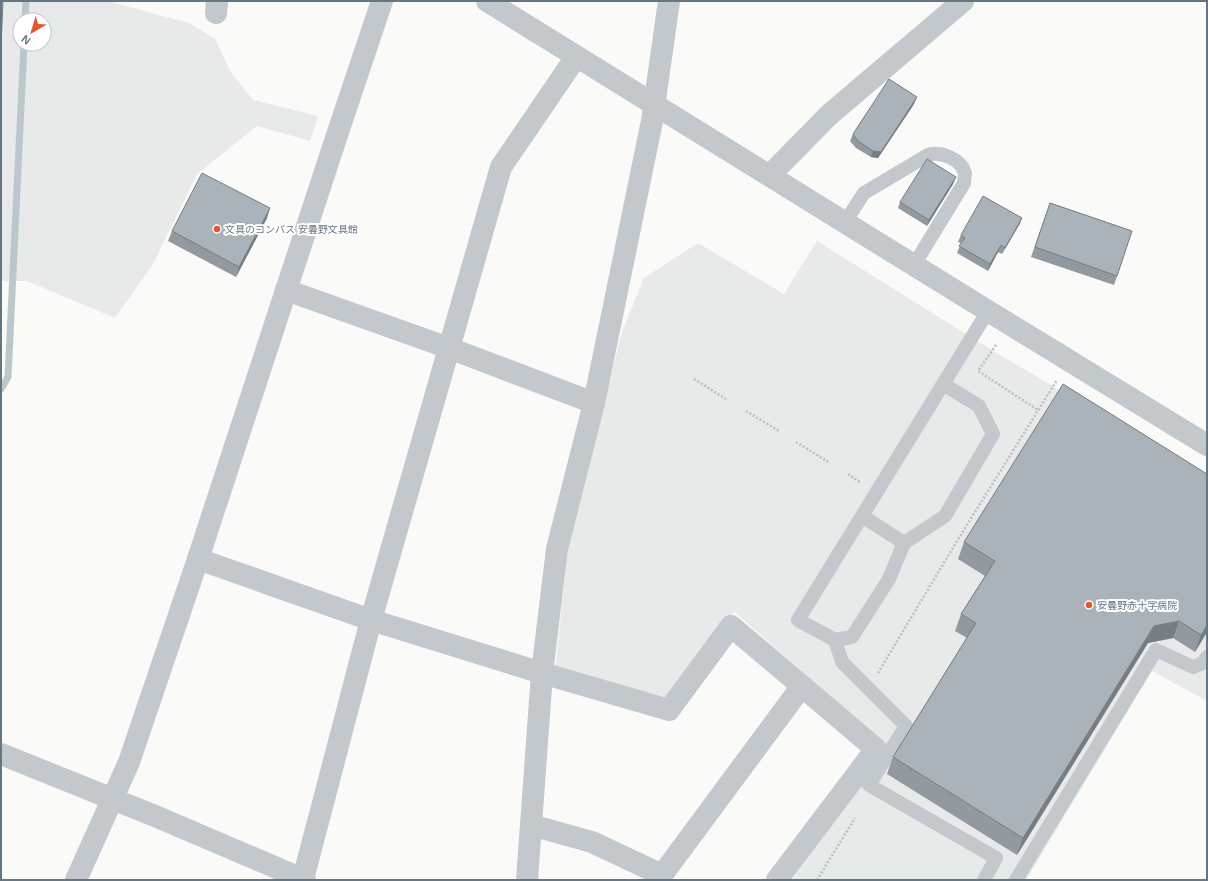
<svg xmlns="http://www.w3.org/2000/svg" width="1208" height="881" font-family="Helvetica,'Noto Sans JP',sans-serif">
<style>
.built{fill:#e8e9e9;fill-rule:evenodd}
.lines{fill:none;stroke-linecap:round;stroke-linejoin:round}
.stream{stroke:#bbc7cb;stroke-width:7}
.path{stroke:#bbbfc2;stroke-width:2.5;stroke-dasharray:2 2;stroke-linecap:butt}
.service{stroke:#c3c8cc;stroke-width:14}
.minor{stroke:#c3c8cc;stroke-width:22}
.tertiary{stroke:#c3c8cc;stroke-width:22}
.wall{fill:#929a9f}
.shaded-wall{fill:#777d82}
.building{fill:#aab3b9;stroke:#777d82}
.poi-dot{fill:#e4572e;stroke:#fff;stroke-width:1.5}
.labels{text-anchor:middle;stroke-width:4;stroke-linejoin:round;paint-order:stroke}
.poi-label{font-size:10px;fill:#657683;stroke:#fff;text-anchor:start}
</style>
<rect width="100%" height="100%" fill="#fafaf8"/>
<!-- built -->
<path class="built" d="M1,1H114V3L189,23L215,39L230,71L253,100L318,116L310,141L257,126L197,174L153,264L115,318L27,281H1ZM20,20H44V44H20Z
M817,241L982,344L1207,478V701L1152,671L1026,880H792L884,746L734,611L665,705L555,671L568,547L622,332L644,278L698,243L784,294Z"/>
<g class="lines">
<!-- stream -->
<path class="stream" d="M25,20L26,1
M1,389L8,377L24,44"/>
<!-- path -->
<path class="path" d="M996,345L978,371L1038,410
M694,379L726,399
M746,411L779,431
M796,442L830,463
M848,474L861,483
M878,673L957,541L1057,380
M817,880L855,818"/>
<!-- service -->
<path class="service" d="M845,222L864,193L928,155C941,151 961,159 965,173C965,176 964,180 964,183L914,265
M862,516L904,543
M835,640L852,637L889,579L904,543L945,516L993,434L979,406L943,384
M984,880L996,858L869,785L906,726L842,662L835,640L798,620L988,311
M1016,880L1156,650L1193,667L1203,663L1207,657"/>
<!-- minor -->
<path class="minor" d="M216,13L217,1
M286,290L449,348L594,403
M198,559L371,620L542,673L669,710L731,626L876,749L777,880
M531,825L592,842L662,875
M303,879L371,620L501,167L576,57
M527,880L542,673L557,549L594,403L652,121L669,1
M660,880L662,875L802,686"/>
<!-- tertiary -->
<path class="tertiary" d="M487,1L988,311L1207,445
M770,175L829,115L963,1
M1,754L155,816L305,880
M76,880L129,762L198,559L337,135L382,1"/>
</g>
<!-- wall -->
<path class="wall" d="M914,104L878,158L871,157L856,148L850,141L853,134Z
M956,177L953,184L927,226L898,208L900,202Z
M1050,203L1132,231L1114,285L1031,257Z
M267,218L236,277L168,241L172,231Z
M1022,218L1019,225L1002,254L998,252L988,271L957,253L961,243L958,242L961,235Z
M964,542L1207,632L1195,652L1173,638L1148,643L1017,855L887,774L893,757L967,638L955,631L961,614L985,576L958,559Z"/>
<!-- shaded-wall -->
<path class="shaded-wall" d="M917,97L914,104L878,158L871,157L873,151Z
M956,177L953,184L927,226L929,220Z
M270,208L267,218L236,277L239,267Z
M1022,218L1019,225L1002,254L1005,248Z
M1001,245L998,252L988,271L990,264Z
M1179,621L1173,638L1148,643L1017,855L1023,838L1154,626Z
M1207,625V632L1195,652L1201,635Z"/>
<!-- building -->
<path class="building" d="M1,1H3L1,47Z
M889,79L917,97L881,152L873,151L858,141L853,134Z
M927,159L956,177L929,220L900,202Z
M202,173L270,208L239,267L172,231Z
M983,196L1022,218L1005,248L1001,245L990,264L959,246L965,238L961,235Z
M1050,203L1132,231L1117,276L1035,247Z
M1063,384L1207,474V625L1201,635L1179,621L1154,626L1023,838L893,757L976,623L961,614L995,561L964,542Z"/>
<!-- markers -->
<g class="poi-dot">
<circle cx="217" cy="229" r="4"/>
<circle cx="1089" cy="605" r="4"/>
</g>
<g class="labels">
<!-- poi labels -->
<g class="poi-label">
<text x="225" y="233">文具のコンパス 安曇野文具館</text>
<text x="1097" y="609">安曇野赤十字病院</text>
</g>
</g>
<!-- border -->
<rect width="1208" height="881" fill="none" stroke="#657683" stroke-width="4"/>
<!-- north arrow -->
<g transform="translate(32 32) rotate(218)"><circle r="19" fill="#ffffff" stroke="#c1c8cd"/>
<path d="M0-3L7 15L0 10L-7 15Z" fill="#e4572e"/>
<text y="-6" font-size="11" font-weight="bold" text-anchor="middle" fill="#657683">N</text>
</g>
</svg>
